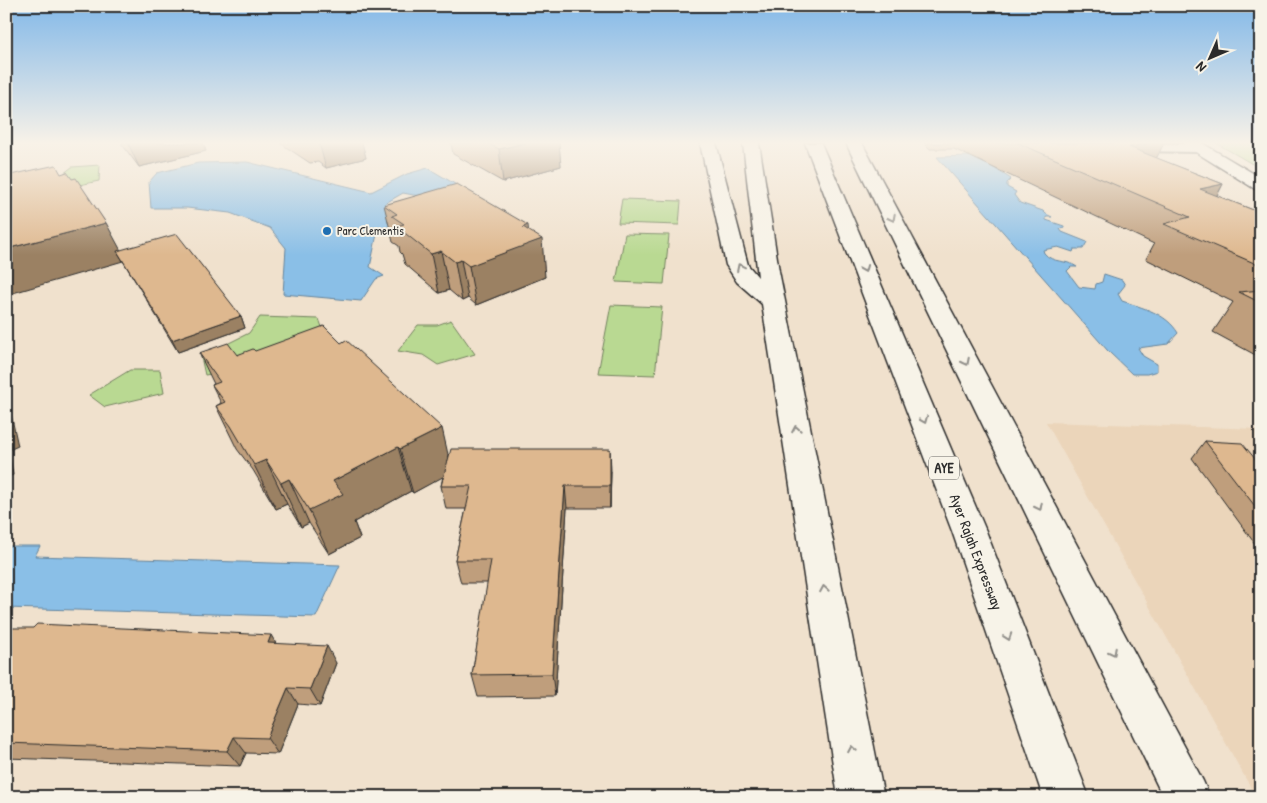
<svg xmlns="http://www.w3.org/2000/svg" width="1267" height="803" font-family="'Patrick Hand',sans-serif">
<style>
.built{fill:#ebd5ba}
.green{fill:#b9d992;stroke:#72825e}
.water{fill:#8abfe7;stroke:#64849c}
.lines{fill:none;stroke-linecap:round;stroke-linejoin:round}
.lane-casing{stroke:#2b2b2b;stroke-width:4}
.street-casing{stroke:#2b2b2b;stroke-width:3}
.highway-casing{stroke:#2b2b2b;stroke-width:3}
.lane{fill:#f7f3e8;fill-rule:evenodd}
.street{fill:#f7f3e8;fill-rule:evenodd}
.highway{fill:#f7f3e8;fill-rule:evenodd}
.wall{fill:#bf9e7b;stroke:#2b2b2b}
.shaded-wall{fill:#9b8164;stroke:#2b2b2b}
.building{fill:#deb88f;stroke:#2b2b2b}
.oneway{stroke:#918f8a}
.poi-dot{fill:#1f6fb2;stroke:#f7f3e8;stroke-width:2}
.labels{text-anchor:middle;stroke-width:4;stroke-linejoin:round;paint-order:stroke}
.far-poi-label{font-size:12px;fill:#2b2b2b;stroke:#f7f3e8;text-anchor:start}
.shield{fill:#f7f3e8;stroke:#686764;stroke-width:1}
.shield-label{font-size:14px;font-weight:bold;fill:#2b2b2b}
.street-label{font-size:15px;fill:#2b2b2b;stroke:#f7f3e8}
</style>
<rect width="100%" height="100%" fill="#f0e1cd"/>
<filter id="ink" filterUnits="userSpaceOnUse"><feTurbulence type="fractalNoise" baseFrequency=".02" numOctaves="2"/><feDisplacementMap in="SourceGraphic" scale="10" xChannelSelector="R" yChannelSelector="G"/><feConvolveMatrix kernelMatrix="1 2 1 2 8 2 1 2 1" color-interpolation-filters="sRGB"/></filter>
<g filter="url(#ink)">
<!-- built -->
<path class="built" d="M1046,422L1261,429V797H1256Z"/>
<!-- green -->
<path class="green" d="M1216,143H1261V169Z
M100,165L99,181L59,189H43L72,167Z
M622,199L681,201L679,225L618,223Z
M625,234L669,235L664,284L616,282Z
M611,305L662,307L655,375L598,373Z
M260,317L319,319L325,335L249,368L205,375L201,357L249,333Z
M451,320L475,354L438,365L423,355L398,351L418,325H437Z
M130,370H160L164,393L105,407L89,395Z"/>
<!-- water -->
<path class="water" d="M975,156L1011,179L1007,183V187L1016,192L1014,195L1020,203L1043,211L1046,214L1052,217H1046V220L1064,226V228L1060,229L1062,232L1087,242L1083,249H1074L1073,252L1058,247L1043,250L1044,253C1053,264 1066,259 1077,267H1071L1067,271L1079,287L1095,289L1096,284L1102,282L1104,274L1122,280L1125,285L1118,294L1122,301C1143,308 1166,313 1178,333L1168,344L1138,348L1143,356L1157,364V371L1147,374H1132L1108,351L937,157Z
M247,162L371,192L407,174L428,168L460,187L440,200L403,193L384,204L407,218L377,234L370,267L384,276L376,279L361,301L283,294L286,248L270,228L230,213L187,208H151L149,182L157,173L198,163Z
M6,546H40L35,556L340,565L316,617L6,608Z"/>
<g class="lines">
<!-- lane casing -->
<g class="lane-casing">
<path id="lane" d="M1119,143L1199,144L1205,148L1199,152L1139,151L1121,146Z"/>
</g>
<!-- street casing -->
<g class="street-casing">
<path id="street" d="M1183,143H1202L1261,178V190L1255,189L1186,146Z"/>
</g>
<!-- highway casing -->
<g class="highway-casing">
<path id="highway" d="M700,143H716L748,265L758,277L743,143H759L779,271L884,797H838L762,304L737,282L726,265Z
M805,143H821L986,531L1089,797H1043L952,531Z
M846,143H862L1203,781L1210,797H1163Z"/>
</g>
<!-- lane -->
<use href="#lane" class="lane"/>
<!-- street -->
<use href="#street" class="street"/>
<!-- highway -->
<use href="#highway" class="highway"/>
</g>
<!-- wall -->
<path class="wall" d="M121,143H203L206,151L139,167Z
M280,143H362L366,158L326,168L318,162L310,163Z
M451,143H559L561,166L503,182L453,154Z
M924,143H1164L1156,158L1223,184L1217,196L1261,213V358L1213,332L1233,302L1146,259L1154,244L954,149H930Z
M61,174L106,223L120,250L241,316L245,328L178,352L123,261Z
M384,205L528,231L545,277L476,305L468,298L462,301L449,290L439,293L405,264L402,254L400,252L399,246L393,242Z
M255,351L449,457L611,471L610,508H567L555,696L478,697L472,675L488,583H461L455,560L466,509H446L441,486L443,476L413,493L411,491L354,522L360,538L329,554L309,523L301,527L287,504L276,509L253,470L237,449L216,406L221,403L212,385L214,384L199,353L237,355Z
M1205,441L1261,466V552L1192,458Z
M6,630L276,644L336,663L320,706L298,704L278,754L246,753L240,766L6,758Z"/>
<!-- shaded-wall -->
<path class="shaded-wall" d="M128,143H203L206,151L139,167Z
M319,143H362L366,158L326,168Z
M525,143H559L561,166L503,182L499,149Z
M1150,143H1164L1150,171L1129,147Z
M1223,184L1205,217L1200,189Z
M106,223L126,260L117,251L123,261L6,295V249Z
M528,225L530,243L542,239L545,277L476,305L469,266L523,227Z
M441,251L449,290L439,293L431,254Z
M461,260L468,298L462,301L455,262Z
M241,316L245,328L178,352L172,340Z
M6,398L9,405L18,446L9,450L13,475L6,478Z
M442,428L452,472L413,493L400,449Z
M398,447L411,491L354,522L360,538L329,554L309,510L333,481Z
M610,449L611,471L610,508Z
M266,460L287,504L276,509L254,465Z
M289,479L309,523L301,527L281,483Z
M565,486L567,508L555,696L552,674Z
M271,635L281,652L268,643Z
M327,646L336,663L320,706L310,689Z
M288,688L298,704L278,754L267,738Z
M234,737L246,753L240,766L227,751Z"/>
<!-- building -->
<path class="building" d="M487,143H525L499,149Z
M1018,143H1150L1129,147L1223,184L1200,189L1261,213V266L1164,224L1190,217Z
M56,165L61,174L67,172L72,179L76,178L106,223L6,249V176Z
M457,184L528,225L523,227L542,239L469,266L461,260L455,262L441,251L431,254L396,226L404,224L392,216L397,214L384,205Z
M177,234L241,316L172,340L117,251Z
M1261,290V303L1239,292Z
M324,326L341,343L346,340L356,349L442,428L400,449L398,447L333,481L343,494L309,510L289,479L281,483L266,460L254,465L231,426L216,406L225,402L212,385L220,382L199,353L228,343L237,355L253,349L255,351Z
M1205,441L1242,443L1261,466V514Z
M451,449H610V486H565L552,674L472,675L491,560H455L471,486H441Z
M37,624L271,635L268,643L327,646L310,689L288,688L267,738L234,737L227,751L6,743V630L8,628H33Z"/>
<!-- one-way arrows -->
<defs><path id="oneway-chevron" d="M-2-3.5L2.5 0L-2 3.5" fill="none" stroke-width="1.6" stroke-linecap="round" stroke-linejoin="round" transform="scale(1.25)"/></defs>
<g class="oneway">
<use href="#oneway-chevron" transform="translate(892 218) rotate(63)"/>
<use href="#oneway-chevron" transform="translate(740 267) rotate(-116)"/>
<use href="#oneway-chevron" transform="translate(864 269) rotate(68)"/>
<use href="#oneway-chevron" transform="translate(966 362) rotate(63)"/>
<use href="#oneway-chevron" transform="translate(924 420) rotate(68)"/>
<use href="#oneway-chevron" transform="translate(796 429) rotate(-100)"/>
<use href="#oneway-chevron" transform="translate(1039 507) rotate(63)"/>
<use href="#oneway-chevron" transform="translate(824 589) rotate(-100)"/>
<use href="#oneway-chevron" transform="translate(1008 637) rotate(70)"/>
<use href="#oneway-chevron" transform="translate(1113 652) rotate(63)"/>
<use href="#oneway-chevron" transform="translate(852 749) rotate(-100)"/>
</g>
</g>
<!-- sky -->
<linearGradient id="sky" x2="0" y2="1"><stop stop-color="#82b8e8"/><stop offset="0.56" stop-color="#f8f2e8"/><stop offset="1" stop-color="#f8f2e8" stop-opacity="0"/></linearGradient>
<rect width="1267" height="255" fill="url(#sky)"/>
<!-- markers -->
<circle class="poi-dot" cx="327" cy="231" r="5"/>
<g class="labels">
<!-- far-poi labels -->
<g class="far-poi-label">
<text x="337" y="235">Parc Clementis</text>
</g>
<!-- shield labels -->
<rect class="shield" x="929" y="456.5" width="30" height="23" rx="4"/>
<g class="shield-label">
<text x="944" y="473">AYE</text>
</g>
<!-- street labels -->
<g class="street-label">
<text transform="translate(976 552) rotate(69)" y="5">Ayer Rajah Expressway</text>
</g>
</g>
<!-- margin -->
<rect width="1267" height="803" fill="none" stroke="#f7f3e8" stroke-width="25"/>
<rect x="12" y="12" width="1242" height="778" fill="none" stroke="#2b2b2b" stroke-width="2" filter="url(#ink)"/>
<!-- north arrow -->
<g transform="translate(1210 58) rotate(225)" stroke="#f7f3e8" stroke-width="4" paint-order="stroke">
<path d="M0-4L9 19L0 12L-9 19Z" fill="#2b2b2b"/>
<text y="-8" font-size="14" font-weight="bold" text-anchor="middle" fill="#2b2b2b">N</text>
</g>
</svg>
